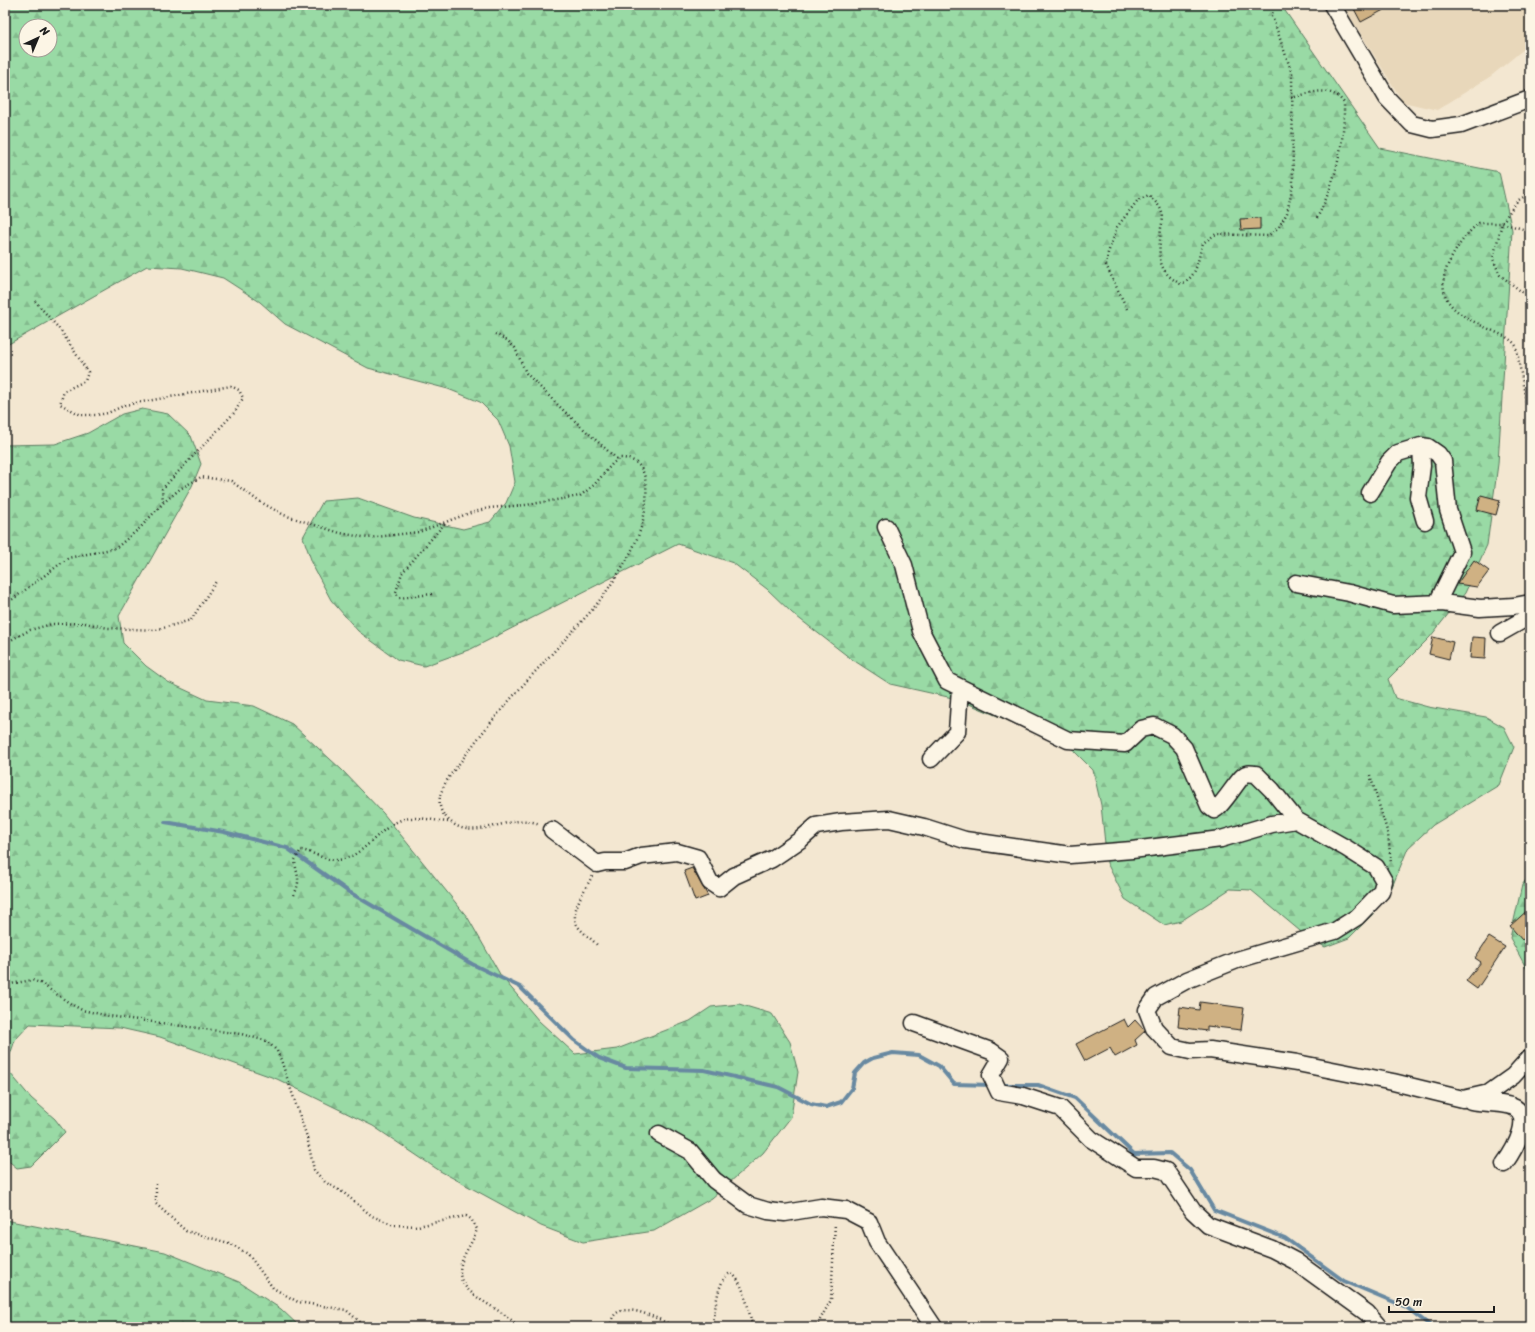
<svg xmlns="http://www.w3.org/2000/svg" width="1535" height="1332" font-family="Sriracha,sans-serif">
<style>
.built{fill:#e8d7ba}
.forest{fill:url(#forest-firs);stroke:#5a7b60;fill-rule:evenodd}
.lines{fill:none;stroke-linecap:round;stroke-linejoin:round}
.stream{stroke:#6789a1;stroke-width:4}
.building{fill:#cfb183;stroke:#1c1c1c}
.street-casing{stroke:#1c1c1c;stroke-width:19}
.path{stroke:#1c1c1c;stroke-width:2.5;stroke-dasharray:1 3;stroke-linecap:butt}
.street{stroke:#fcf5e5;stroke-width:16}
</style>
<defs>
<pattern id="forest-firs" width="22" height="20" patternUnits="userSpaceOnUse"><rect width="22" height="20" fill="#99daa5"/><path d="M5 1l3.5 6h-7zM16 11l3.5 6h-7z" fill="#83ba8d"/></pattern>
</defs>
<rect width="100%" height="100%" fill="#f3e7d1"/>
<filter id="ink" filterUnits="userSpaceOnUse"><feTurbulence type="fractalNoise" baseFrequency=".025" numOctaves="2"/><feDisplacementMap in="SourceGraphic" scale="8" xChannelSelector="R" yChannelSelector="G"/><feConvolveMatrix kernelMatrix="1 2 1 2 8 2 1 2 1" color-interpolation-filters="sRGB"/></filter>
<g filter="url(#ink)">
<!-- built -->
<path class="built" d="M1343,5H1530V44L1491,76L1437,110L1403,102Z"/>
<!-- forest -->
<path class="forest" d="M5,5H1281L1380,148L1499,172L1512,230L1498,464L1487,545L1465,593L1430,637L1388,679L1395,698L1428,707L1486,717L1504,727L1514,747L1499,785L1433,825L1408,848L1392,887L1372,915L1349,938L1325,947L1306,936L1251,890L1230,889L1181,921L1164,925L1125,899L1107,863L1101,805L1093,770L1069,746L957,699L890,684L850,658L792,613L767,589L733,563L678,544L471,649L424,666L398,660L358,631L331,600L314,568L303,537L323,501L358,498L414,518L463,529L490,522L506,503L515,482L509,446L498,420L480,402L448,389L368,368L285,324L260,302L223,278L182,268L147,266L5,346ZM26,26H50V50H26Z
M142,409L168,414L191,436L201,464L192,486L119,616L123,643L146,666L168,682L207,700L254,706L292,724L342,770L383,813L468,918L501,976L539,1021L575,1054L617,1049L690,1021L711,1007L739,1004L772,1014L790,1042L798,1072L791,1117L763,1153L712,1198L654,1231L583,1242L541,1226L440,1171L373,1126L277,1079L160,1037L120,1028L30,1024L15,1040L10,1055V1073L31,1098L55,1119L65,1132L31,1166L17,1168L5,1158V445L55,444L88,433L122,414Z
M1530,875V975L1510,938L1522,885Z
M5,1220L165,1252L239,1282L281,1309L300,1327H5Z"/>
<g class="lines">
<!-- stream -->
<path class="stream" d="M165,822L224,832L287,848L349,892L472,964L520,987L574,1040L599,1058L626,1068L704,1070L778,1087L811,1104L826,1107L841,1102L852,1088L855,1073L864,1063L873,1058L893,1053L919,1055L939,1066L954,1084L992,1085
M1000,1085H1038L1075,1098L1134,1154L1170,1153L1190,1170L1214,1210L1285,1238L1344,1281L1406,1307L1432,1327"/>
</g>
<!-- building -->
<path class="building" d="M1352,5H1393L1361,22Z
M1260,218V229L1241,230L1240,219Z
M1481,495L1500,500L1496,515L1477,510Z
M1474,560L1489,571L1477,587L1457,584Z
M1433,637L1453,642L1449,659L1429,654Z
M1472,637L1486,638L1485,659L1470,658Z
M692,868L708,896L695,901L684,871Z
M1530,908V933L1522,940L1510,926Z
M1489,937L1505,947L1477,989L1466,981L1481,962L1475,958Z
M1200,1002L1244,1008L1241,1030L1207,1026V1031L1178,1027L1180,1007L1199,1010Z
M1124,1019L1128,1027L1135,1020L1145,1031L1135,1040L1137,1045L1115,1057L1110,1048L1085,1061L1076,1044Z"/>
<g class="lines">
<!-- street casing -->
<g class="street-casing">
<path id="street" d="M1332,5L1387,98L1412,124L1432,129L1461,125L1530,99
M1421,446L1422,466L1418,497L1425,521
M1370,493L1389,462L1398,453L1421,446L1428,447L1438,454L1443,461L1448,510L1462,552L1437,603
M886,527L904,565L921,631L947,681L1068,740L1125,744L1141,729L1154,726L1172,735L1184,748L1209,806L1214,810L1217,808C1225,802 1240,776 1246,774C1249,773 1253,774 1256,774L1272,790L1296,820L1346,848L1376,867L1384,881L1381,892L1357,917L1335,931L1237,960L1187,980L1156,997L1147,1010L1154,1028L1172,1047L1190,1051L1210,1050L1297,1063L1393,1082L1463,1099L1489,1093L1513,1076L1530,1057
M1296,583L1349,593L1393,605L1442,603L1480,608L1514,606L1530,603
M1500,633L1530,616
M931,759L957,732L960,688
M552,830L597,864L605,862H625L641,856L677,852L698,858L710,882L719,888L734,876L772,859L800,840L816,826L841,822L889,819L924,827L965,840L1070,855L1132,850L1221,839L1272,824L1296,820
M914,1023L991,1051L1001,1058L991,1075L999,1092L1023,1096L1060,1108L1091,1139L1136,1168H1154L1166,1171L1193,1211L1208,1225L1272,1249L1295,1261L1367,1313L1379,1327
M1471,1101C1484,1104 1498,1102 1511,1106C1535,1114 1515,1149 1504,1164
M659,1134L690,1151L714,1180L748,1205L768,1211L785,1213L821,1207L846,1210L869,1222L877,1242L934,1327"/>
</g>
<!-- path -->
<path class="path" d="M1291,98C1311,93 1330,84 1344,103C1345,144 1335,184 1316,220
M1530,193L1517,201L1502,223L1493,259L1500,275L1522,292L1530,293
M35,301L61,331L88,372L85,381L64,391L60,404L81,415H97L108,413L125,405L231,386L239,390L243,398L235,412L162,489L163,503
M1127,309L1106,265L1108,253L1117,227L1138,200L1149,195C1154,201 1160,205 1162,213C1164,217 1162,223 1161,228C1159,254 1155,271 1181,284C1199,276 1197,259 1203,243L1216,234L1268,236L1279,227L1287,213L1293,184L1292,73L1272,16L1274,5
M495,334L507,340L515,348L526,373L565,412L618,460
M1526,401L1516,346C1510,337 1501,335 1491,330C1463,317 1433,304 1447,267C1454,251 1466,233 1479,223H1502L1530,231
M432,594L399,598L396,592L402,573L446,522
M5,603L13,599L68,558L116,548L140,528L163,503L180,489L201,477L231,481L257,500L284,515L340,533L368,538L419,532L467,514L489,508L526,505L580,496L594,485L613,463L620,458C634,458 642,465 645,478C649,498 644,523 636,541C629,559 605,595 592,610C549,658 503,703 465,756C456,768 443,782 440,797C439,801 440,809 442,812C463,843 490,824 519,821C525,820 534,822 540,824
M5,643L30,630L52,624L85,623L108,628L156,630L191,620L217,580
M1370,775L1388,834L1391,864
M592,876C586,889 569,911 577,925C582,933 591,938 597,945
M294,895C302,878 296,876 295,860L301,850C314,852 323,860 336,860C363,859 377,829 401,820C415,815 434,821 449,822
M5,985L32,980L40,983L71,1004L82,1010L109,1016L241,1034L267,1041L277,1051L281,1060L307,1137L314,1170L325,1182L344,1193L372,1216L394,1225L418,1226L466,1216L471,1219L477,1229C473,1244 460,1256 460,1272C460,1297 503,1307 518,1327
M156,1184V1204L186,1231L229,1243L248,1254L273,1288L298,1302L346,1310L366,1327
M611,1327C611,1293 661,1320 675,1327
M712,1327C715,1314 717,1277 731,1273C745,1283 748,1311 753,1327
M816,1327L831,1300L835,1223"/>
<!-- street -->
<use href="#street" class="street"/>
</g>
</g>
<!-- margin -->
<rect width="1535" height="1332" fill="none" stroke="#fcf5e5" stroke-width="20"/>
<rect x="10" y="10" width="1515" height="1312" fill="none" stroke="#1c1c1c" stroke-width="1.5" filter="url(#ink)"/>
<!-- north arrow -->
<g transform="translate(38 38) rotate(44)"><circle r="19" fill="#fcf5e5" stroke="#a29e95"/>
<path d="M0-3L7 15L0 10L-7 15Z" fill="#1c1c1c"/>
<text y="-6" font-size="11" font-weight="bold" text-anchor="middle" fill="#1c1c1c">N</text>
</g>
<!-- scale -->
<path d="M1389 1306v6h105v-6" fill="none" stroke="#1c1c1c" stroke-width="2"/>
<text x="1395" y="1306" font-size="12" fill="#1c1c1c" stroke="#fcf5e5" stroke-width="3" paint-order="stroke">50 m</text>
</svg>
